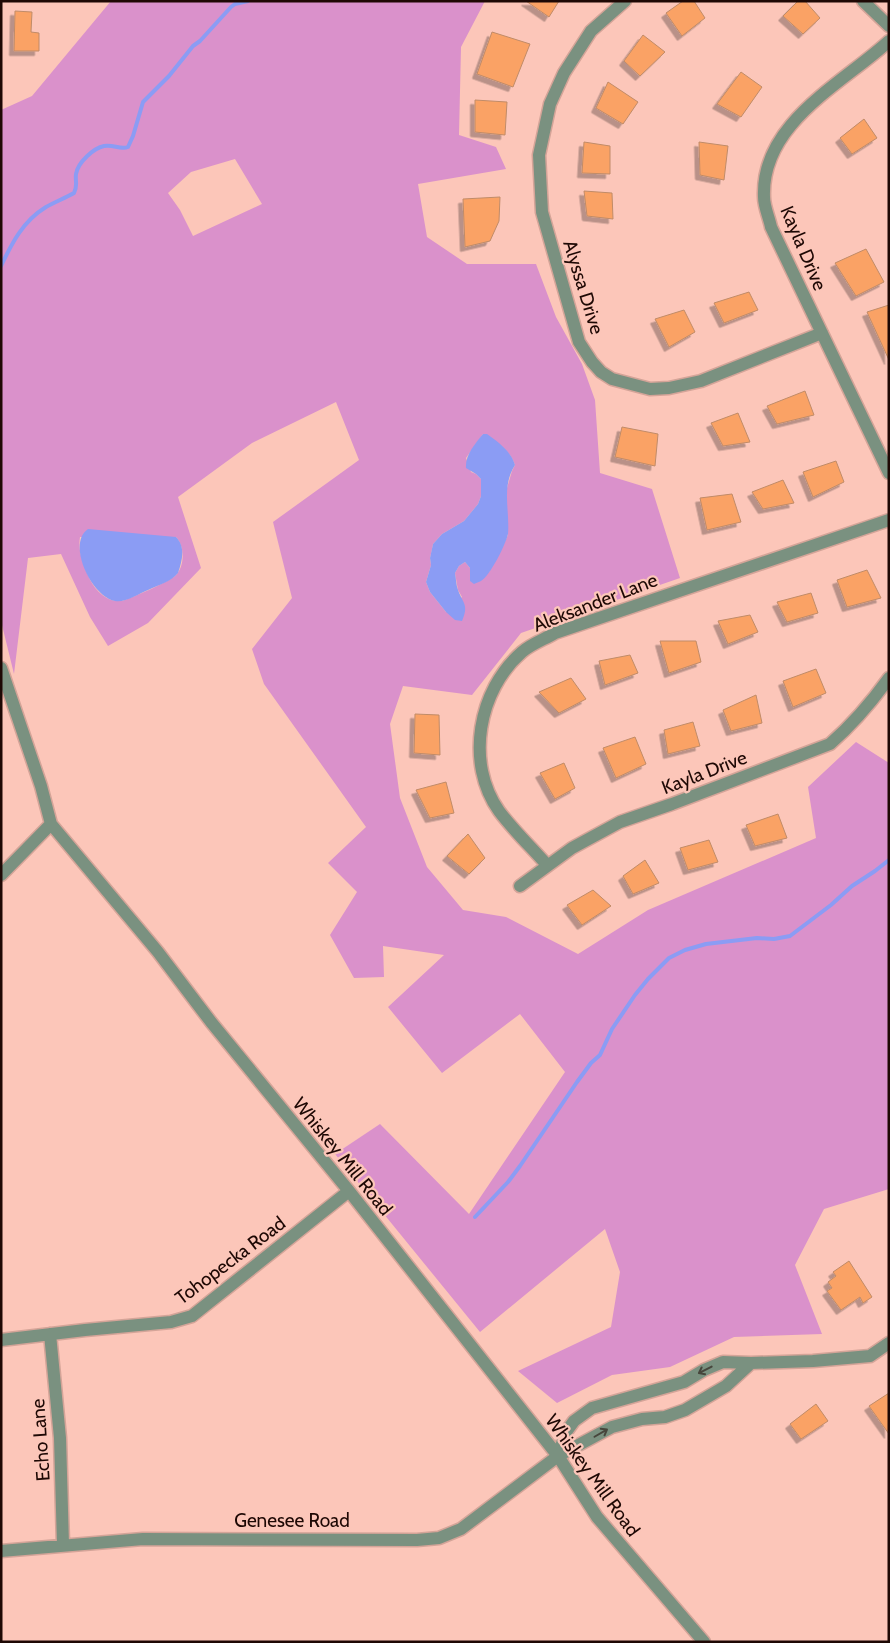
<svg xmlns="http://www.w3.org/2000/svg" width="890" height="1643" font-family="Cabin,sans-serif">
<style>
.green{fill:#da91cb;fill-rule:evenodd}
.water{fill:#8b9cf4}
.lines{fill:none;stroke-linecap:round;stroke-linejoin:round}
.stream{stroke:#8b9cf4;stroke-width:4}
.building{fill:#faa265;stroke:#c08b68;filter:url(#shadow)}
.street-casing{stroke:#d4a498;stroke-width:15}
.street{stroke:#7a9180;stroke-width:12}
.oneway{stroke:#47463c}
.labels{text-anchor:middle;stroke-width:4.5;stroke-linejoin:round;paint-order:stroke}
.street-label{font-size:19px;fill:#1e0804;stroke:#fcc6b9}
</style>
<defs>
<filter id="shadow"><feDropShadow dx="-4.5" dy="4.5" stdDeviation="0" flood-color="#0004"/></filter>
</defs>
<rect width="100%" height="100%" fill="#fcc6b9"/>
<!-- green -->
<path class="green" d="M111,1H485L461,47L459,135L496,147L506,169L418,184L427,237L467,264H536L556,317L582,364L595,400L600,473L652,489L680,578L521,633L472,695L403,686L390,724L400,798L427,867L463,910L506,917L578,954L648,910L816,838L808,787L856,742L889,763V1189L824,1209L795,1265L822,1334L734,1337L670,1367L612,1375L557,1403L518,1371L611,1327L620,1272L605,1229L480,1332L335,1154L380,1124L469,1214L565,1072L520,1014L442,1073L388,1007L444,955L383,946L384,977L354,978L330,935L357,892L328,863L366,827L264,684L252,649L292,598L273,522L359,460L336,402L252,443L178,497L201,568L148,623L108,646L90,617L61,554L28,558L14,674L1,621V110L32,96ZM235,159L262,204L193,236L180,210L168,193L191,172ZM483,434C496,441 510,450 515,465L512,471L507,488L506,499L508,535L501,550L489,572L470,581V568L465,562L459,566L455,573L458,590L462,597L446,612L430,592L426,582L431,565L430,558L432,549L433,544L442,534L464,521L478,504L481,496V479L476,474L471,472L466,458ZM80,537H176C185,546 185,567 175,576C168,582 132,598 122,601C119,601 114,601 111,600C98,595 91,583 86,571C82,559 78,550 80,537Z"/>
<!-- water -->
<path class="water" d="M483,434H487C498,442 511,451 515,465C501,487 510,510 508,534C506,544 490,576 481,581C479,582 476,583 474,584L470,581V568L465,562L459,566L455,573C456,578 456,585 458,590C463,604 469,604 462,621L455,620L446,612L430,592L426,582L431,565L430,558L433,544L442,534L464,521L478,504L481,496V479L476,474L466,468C465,455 475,444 483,434Z
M88,529L176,537C186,547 182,561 178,573C171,582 158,585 148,590C138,594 125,603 115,601C92,597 66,544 88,529Z"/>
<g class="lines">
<!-- stream -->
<path class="stream" d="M1,266C12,243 23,221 46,207C55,202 65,198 74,193C78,186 75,181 76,174C78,162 94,148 104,146C113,144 120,150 128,147L133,136L143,102L169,76L193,46L200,41L231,7L235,4L248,1
M475,1217L508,1182L520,1166L577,1082L591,1063L600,1055L612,1029L635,995L648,979L669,958L685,950L706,944L757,938L774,939L790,936L831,905L852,886L875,871L889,860"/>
</g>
<!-- building -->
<path class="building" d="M526,1H559L549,17Z
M683,1H694L705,18L682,36L666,13Z
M798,1H805L820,18L803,34L783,16Z
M15,11L32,12L31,32L39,33V51H14Z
M492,32L530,44L513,87L477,74Z
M643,35L665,52L640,76L624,61Z
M741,72L762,87L741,117L717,104Z
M608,82L638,102L623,124L596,108Z
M475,100L507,102L505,135L475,132Z
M864,119L877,138L852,154L840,138Z
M584,142L610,146V174L582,173Z
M699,142L728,146L724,180L700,175Z
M584,191L612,193L613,219L587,216Z
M500,197L499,221L490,241L465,247L463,199Z
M866,249L884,282L856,296L835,263Z
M749,292L758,310L724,323L714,303Z
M889,305V360L867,312Z
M684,310L695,332L669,347L655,319Z
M805,391L814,415L777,424L767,406Z
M738,413L750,442L723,446L711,423Z
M622,427L658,434L655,466L615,457Z
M836,461L844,482L813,497L803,472Z
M783,480L794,503L763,509L752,492Z
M732,494L741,522L707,530L700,498Z
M867,570L881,598L847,607L837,580Z
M811,593L818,613L787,622L777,602Z
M750,615L758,632L728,644L718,621Z
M660,641H696L701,662L669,673Z
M630,655L638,673L605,685L599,661Z
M816,669L826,693L793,707L783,681Z
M571,678L586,699L559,713L539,692Z
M756,695L762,723L731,731L723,710Z
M415,714L439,715L440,755L414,753Z
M693,722L700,746L668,754L664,730Z
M635,737L646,764L616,778L603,748Z
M564,763L575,788L555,799L540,773Z
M446,782L454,813L430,818L416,790Z
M778,814L787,838L755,846L746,825Z
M468,834L485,858L469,874L447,856Z
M709,840L718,862L688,870L680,848Z
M645,860L659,883L633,894L623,876Z
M593,890L611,906L582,925L567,905Z
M849,1261L872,1297L863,1303L860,1297L841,1310L827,1291L832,1288L828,1282L836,1276L833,1272Z
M889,1393V1434L869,1406Z
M816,1404L828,1421L801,1439L790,1424Z"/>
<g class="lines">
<!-- street casing -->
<g class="street-casing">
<path id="street" d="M625,1L591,31L564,73L550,104L539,155L542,212L579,342L592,362L601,372L612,379L650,389L669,388L701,381L822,333
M863,1L889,26
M889,41C842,84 761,123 764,197C764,207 769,217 771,227L889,473
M1,668L41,786L51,824L158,952L211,1022L349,1191L558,1456L597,1517L704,1642
M547,865C531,847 513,830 499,811C465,763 478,690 522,652C531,644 545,639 555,633L889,520
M1,875L51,824
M520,886L572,848L620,822L672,804L830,744C853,724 871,703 889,678
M50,1334L60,1438L63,1545
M1,1340L85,1330L171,1322L192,1316L349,1191
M558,1456L566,1432L574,1421L592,1408L684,1382L704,1370L723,1362L751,1363L813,1361L870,1356L889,1343
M1,1551L143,1539L417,1540L439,1538L461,1529L558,1456L612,1427L642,1419L665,1417L685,1410L726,1386L751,1363"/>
</g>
<!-- street -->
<use href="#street" class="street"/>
</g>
<!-- one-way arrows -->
<defs><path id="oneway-shaft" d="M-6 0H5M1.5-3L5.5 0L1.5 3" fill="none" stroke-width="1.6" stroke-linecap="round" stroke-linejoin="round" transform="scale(1.25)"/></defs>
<g class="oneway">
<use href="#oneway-shaft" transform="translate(705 1370) rotate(153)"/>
<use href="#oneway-shaft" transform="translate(601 1433) rotate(-30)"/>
</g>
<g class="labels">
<!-- street labels -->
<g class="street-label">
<text transform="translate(804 248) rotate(67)" y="7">Kayla Drive</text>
<text transform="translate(584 287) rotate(73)" y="7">Alyssa Drive</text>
<text transform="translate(595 602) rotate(-21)" y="7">Aleksander Lane</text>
<text transform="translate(704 772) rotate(-21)" y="7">Kayla Drive</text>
<text transform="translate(343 1156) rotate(51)" y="7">Whiskey Mill Road</text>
<text transform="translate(230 1260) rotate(-37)" y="7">Tohopecka Road</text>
<text transform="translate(40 1440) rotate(-94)" y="7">Echo Lane</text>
<text transform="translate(593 1475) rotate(54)" y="7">Whiskey Mill Road</text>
<text x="292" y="1527">Genesee Road</text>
</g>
</g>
<!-- border -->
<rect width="890" height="1643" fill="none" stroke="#1e0804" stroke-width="5"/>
</svg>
